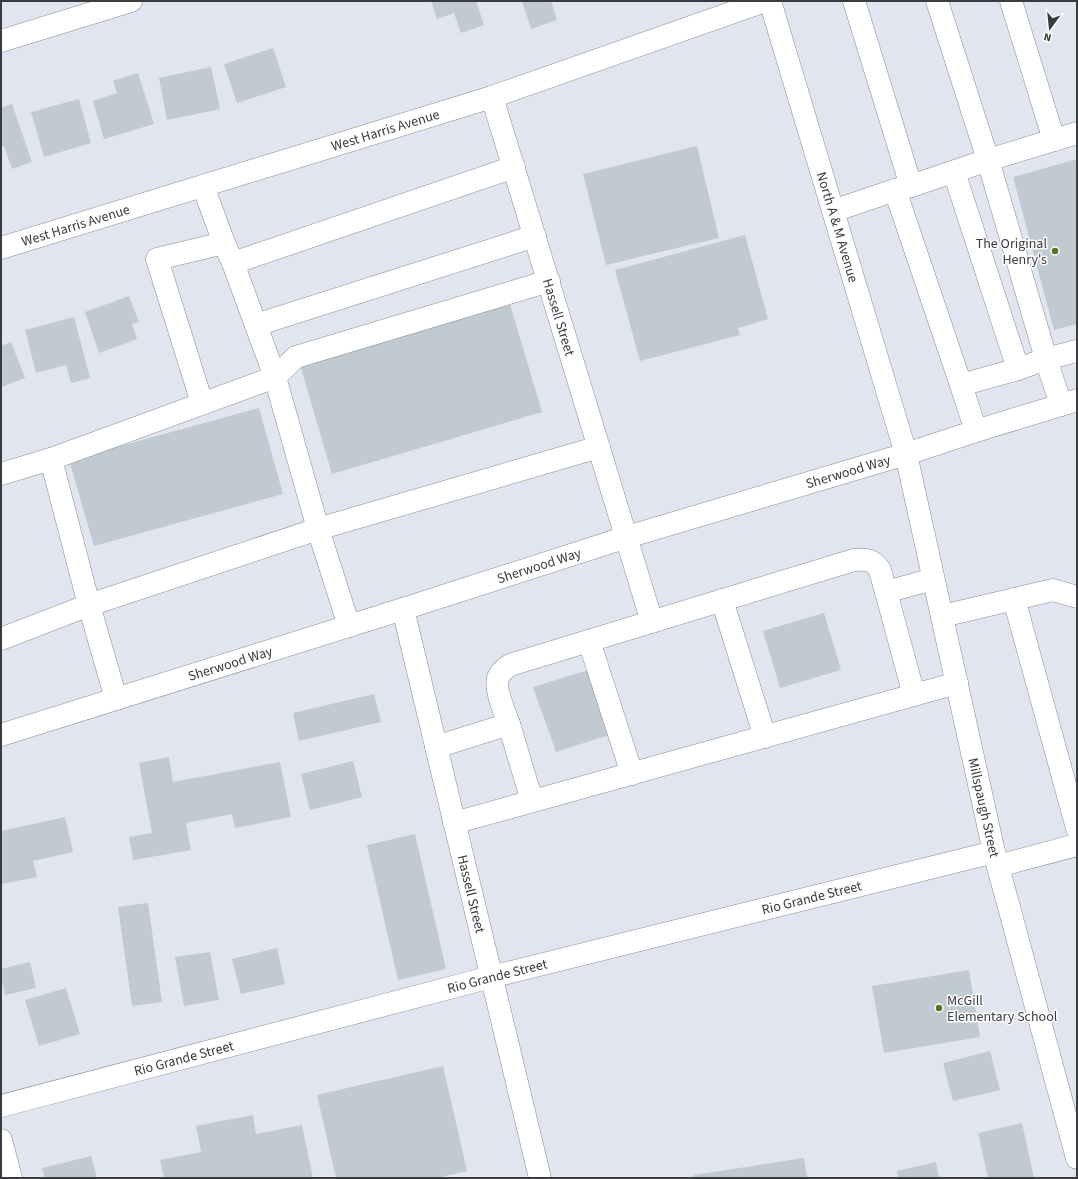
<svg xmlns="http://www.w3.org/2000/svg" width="1078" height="1179" font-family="'Source Sans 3',sans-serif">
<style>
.building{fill:#c0cad0}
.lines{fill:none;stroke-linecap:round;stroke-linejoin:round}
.minor-casing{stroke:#888c95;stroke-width:23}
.major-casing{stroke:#888c95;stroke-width:23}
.minor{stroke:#fff;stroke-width:22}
.major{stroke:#fff;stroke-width:22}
.poi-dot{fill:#5a7224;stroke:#fff;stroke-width:1.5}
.labels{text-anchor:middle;stroke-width:3;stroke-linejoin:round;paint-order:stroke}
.street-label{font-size:14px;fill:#393b3f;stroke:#fff}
.poi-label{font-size:14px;fill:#393b3f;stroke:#fff;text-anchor:end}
</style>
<rect width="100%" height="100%" fill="#e1e5ef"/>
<!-- building -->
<path class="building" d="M431,1H476L484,25L461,33L454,13L437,19Z
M522,1H551L557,20L531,29Z
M273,48L286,87L237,103L224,64Z
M211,67L220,109L167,120L159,78Z
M138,73L154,124L104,139L93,101L117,93L113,81Z
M79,99L91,143L44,157L31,112Z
M12,104L32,162L12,169L4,146L1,147V108Z
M697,146L719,238L606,265L583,174Z
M1077,159V324L1054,330L1013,177Z
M745,235L768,319L738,328L740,335L640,361L615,270Z
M129,296L139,322L132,324L137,339L99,353L85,312Z
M510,304L542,412L332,474L300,365Z
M74,317L90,378L71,383L66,365L36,373L25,330Z
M11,342L25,378L1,387V346Z
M259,408L283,494L94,546L69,460Z
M824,613L841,670L780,688L763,631Z
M592,669L612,734L556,752L533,687Z
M374,694L381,722L299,741L293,713Z
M169,757L173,782L280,762L291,817L235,828L232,814L186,823L191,850L133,860L129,837L152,833L139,763Z
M353,761L362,797L310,810L301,774Z
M65,817L73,852L33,861L37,877L1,884V831Z
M415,834L446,969L398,980L367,845Z
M148,903L162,1002L132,1006L118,907Z
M277,948L285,984L241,994L232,959Z
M210,952L219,1000L184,1006L175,957Z
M30,962L36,988L5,995L1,976V969Z
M969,970L980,1037L884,1053L872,986Z
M66,988L80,1034L39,1046L25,1000Z
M990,1051L1000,1090L953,1101L943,1063Z
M443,1066L467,1171L437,1178H336L317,1095Z
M253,1115L256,1134L302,1125L313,1178H164L160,1160L201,1152L196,1126Z
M1022,1123L1034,1178H988L978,1133Z
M91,1156L97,1178H45L42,1168Z
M804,1158L807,1178H695L694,1175Z
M936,1162L939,1178H898L897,1171Z"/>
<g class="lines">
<!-- minor casing -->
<g class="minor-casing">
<g id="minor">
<path id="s1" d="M770,1L906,454L994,852L1077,1158"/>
<path d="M854,1L911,186"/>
<path d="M1011,1L1054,140"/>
<path d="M1,41L131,1"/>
<path id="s2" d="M492,97L652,622"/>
<path d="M954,172L1018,369"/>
<path d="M203,186L224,243"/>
<path d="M895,190L961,385L1018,369L1046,359L988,160L937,1"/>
<path d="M833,211L895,190L911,186L988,160L1077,133"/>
<path id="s3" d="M1,248L492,97L765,1"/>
<path d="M256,325L535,236"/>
<path d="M961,385L976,431"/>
<path d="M202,403L157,259L224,243L233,263"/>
<path d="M1061,405L1046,359L1077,351"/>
<path d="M51,459L89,605L116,699"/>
<path d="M1,474L51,459L275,377L296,357L549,281"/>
<path d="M886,592L933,579"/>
<path d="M1014,599L1077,828"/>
<path d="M722,600L765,737"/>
<path id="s4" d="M403,609L540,1178"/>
<path d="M942,616L1053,590L1077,597"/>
<path d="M349,626L318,529L275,377L233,263L514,167"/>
<path d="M1,639L89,605L318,529L599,447"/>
<path d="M589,641L632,774"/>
<path d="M509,724C505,713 493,686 499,676C501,671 506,668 510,665L854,560C867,559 872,559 880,570L914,695"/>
<path d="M436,747L509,724L532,801"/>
<path d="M454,823L957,683"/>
<path d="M998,866L1077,845"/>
<path id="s5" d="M1,1106L491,977L994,852"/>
<path d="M1,1140L11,1178"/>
</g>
</g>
<!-- major casing -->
<g class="major-casing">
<g id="major">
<path id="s6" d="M1,735L403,609L627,537L906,454L976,431L1077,400"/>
</g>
</g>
<!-- minor -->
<use href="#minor" class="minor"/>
<!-- major -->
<use href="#major" class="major"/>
</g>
<!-- markers -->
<g class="poi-dot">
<circle cx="1055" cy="251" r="4"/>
<circle cx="939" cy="1008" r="4"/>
</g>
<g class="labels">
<!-- street labels -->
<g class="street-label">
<text dy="5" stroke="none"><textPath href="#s3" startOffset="402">West Harris Avenue</textPath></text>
<text dy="5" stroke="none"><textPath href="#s3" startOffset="78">West Harris Avenue</textPath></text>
<text dy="5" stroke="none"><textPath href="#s1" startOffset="236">North A &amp; M Avenue</textPath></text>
<text dy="5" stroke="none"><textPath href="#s2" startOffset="230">Hassell Street</textPath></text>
<text dy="5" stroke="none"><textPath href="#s6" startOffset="887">Sherwood Way</textPath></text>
<text dy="5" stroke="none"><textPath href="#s6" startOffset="564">Sherwood Way</textPath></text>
<text dy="5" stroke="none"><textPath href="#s6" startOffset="240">Sherwood Way</textPath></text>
<text dy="5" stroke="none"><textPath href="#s1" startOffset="835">Millspaugh Street</textPath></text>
<text dy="5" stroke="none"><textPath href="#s4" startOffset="293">Hassell Street</textPath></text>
<text dy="5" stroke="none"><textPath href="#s5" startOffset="837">Rio Grande Street</textPath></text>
<text dy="5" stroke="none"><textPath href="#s5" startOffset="513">Rio Grande Street</textPath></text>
<text dy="5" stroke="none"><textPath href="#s5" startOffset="189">Rio Grande Street</textPath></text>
</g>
<!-- poi labels -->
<g class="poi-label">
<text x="1047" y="248">The Original<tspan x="1047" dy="16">Henry's</tspan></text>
<text x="947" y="1005" text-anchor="start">McGill<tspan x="947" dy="16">Elementary School</tspan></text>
</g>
</g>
<!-- border -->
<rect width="1078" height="1179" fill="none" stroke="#393b3f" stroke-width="4"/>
<!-- north arrow -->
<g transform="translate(1050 28) rotate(195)" stroke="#ffffff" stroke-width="3" paint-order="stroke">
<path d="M0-3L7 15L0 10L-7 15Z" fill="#393b3f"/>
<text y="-6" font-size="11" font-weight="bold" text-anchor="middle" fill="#393b3f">N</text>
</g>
</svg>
